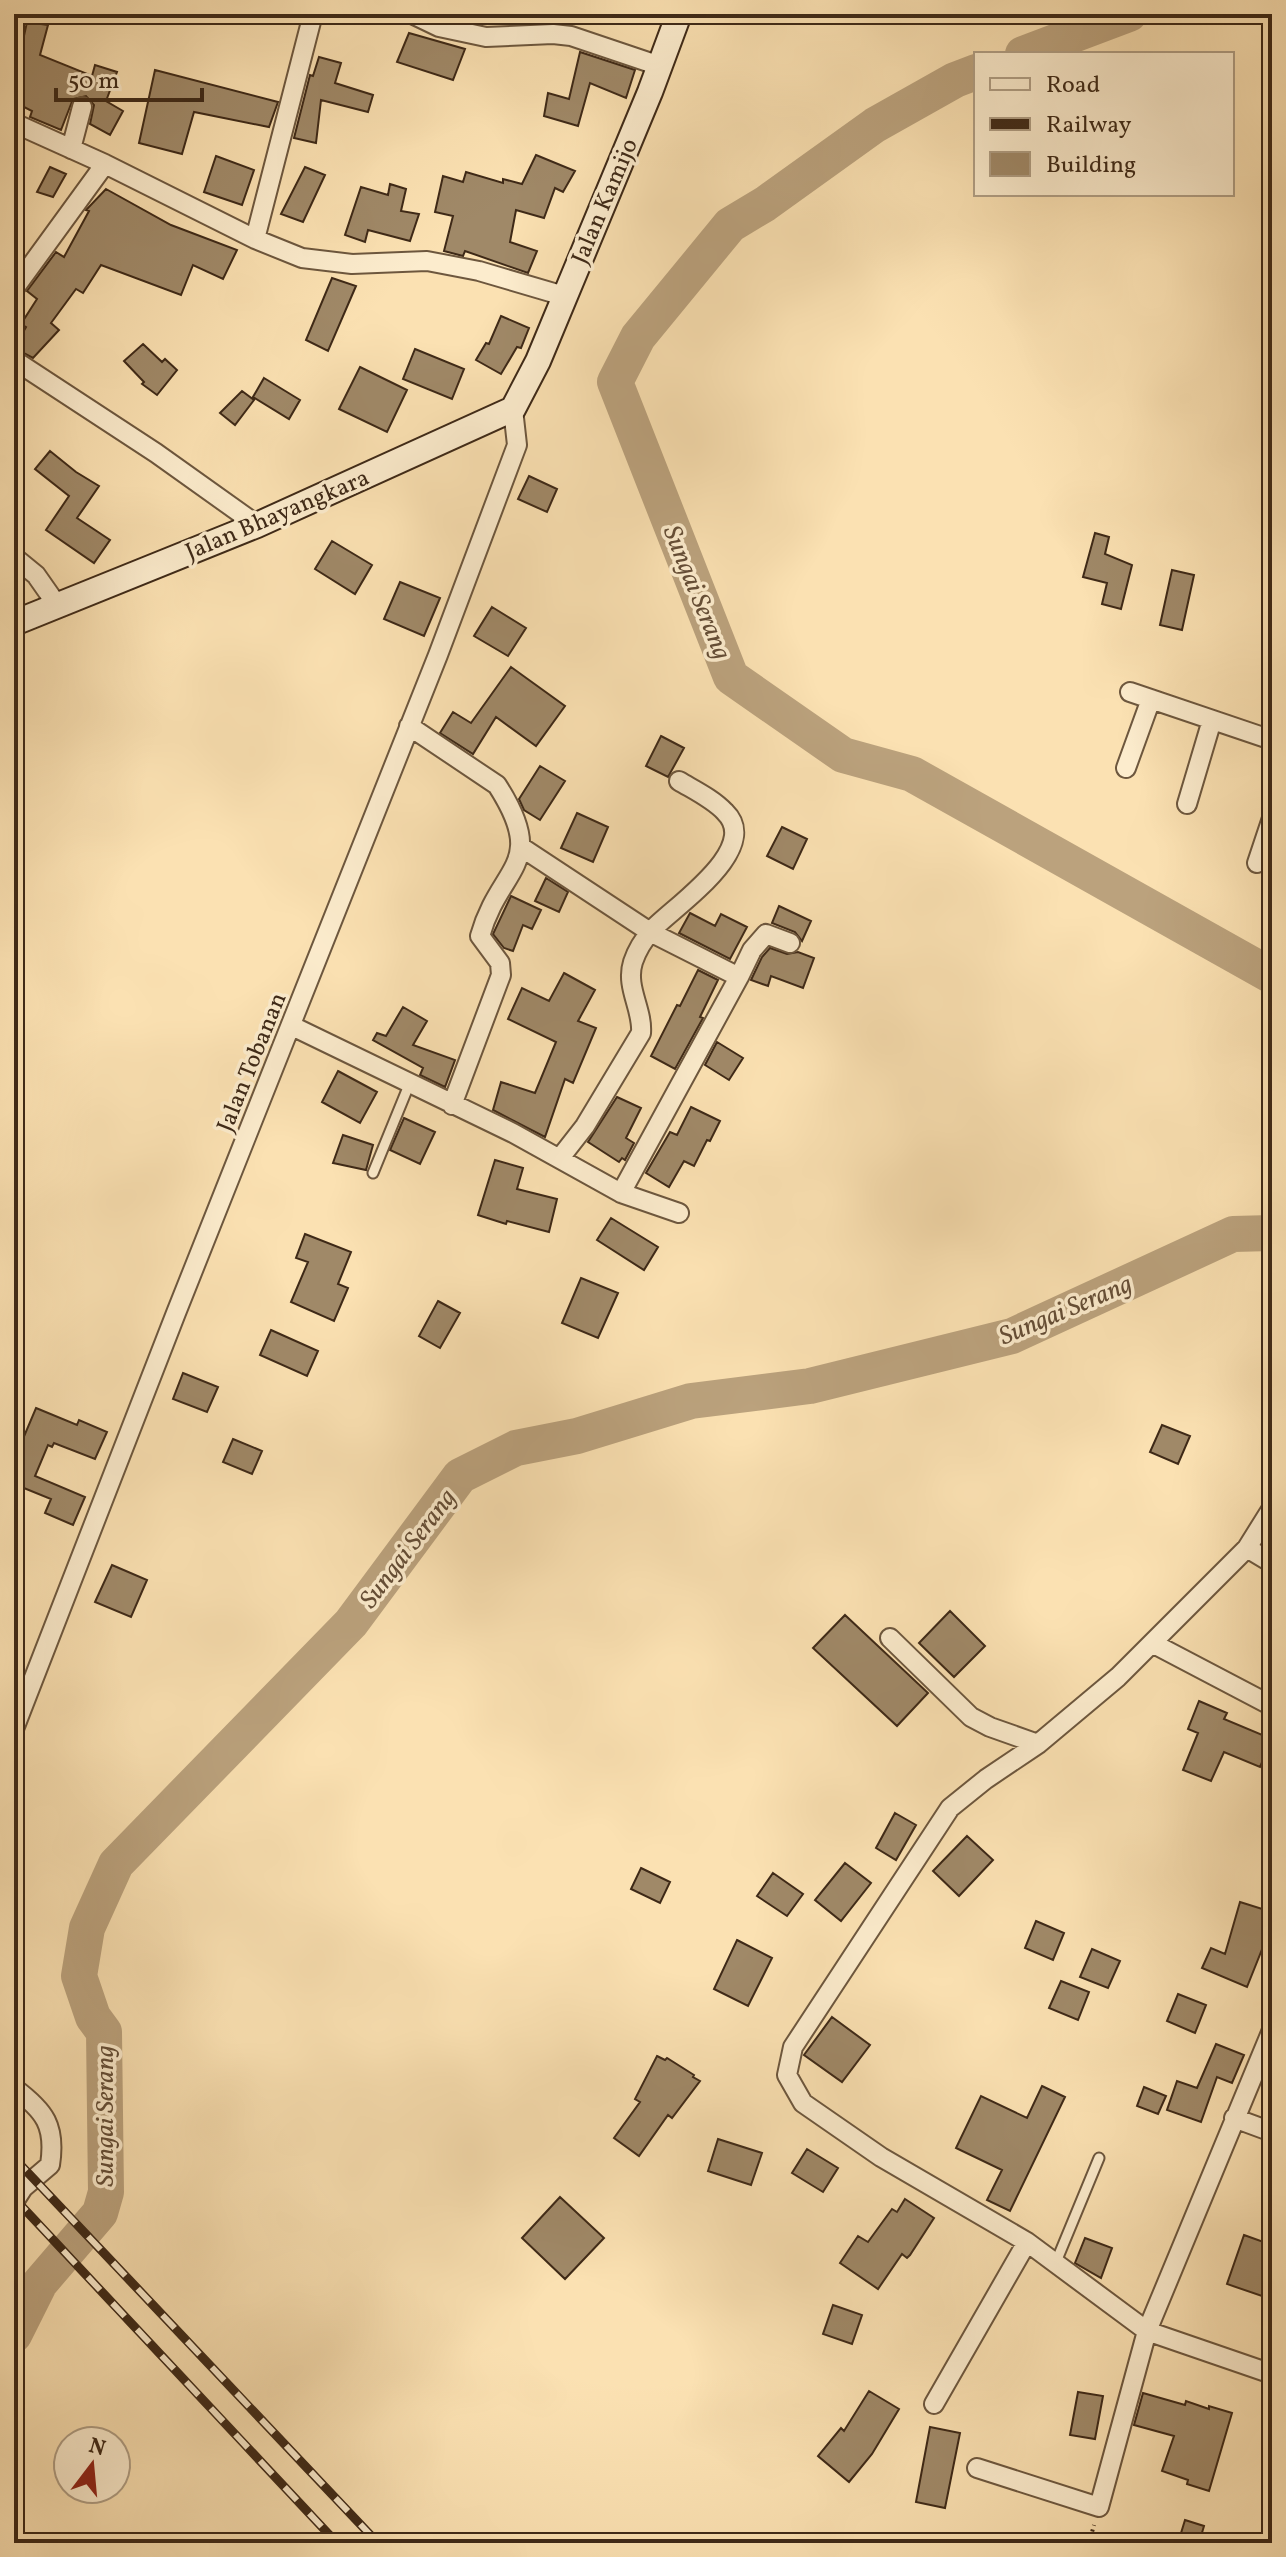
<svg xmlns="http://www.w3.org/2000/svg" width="1286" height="2557" font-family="Vollkorn,serif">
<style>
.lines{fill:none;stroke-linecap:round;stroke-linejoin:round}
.river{stroke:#bba27d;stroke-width:36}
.building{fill:#a08968;stroke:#3e2917;stroke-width:2}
.service-casing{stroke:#6d573e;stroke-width:13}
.minor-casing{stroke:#6d573e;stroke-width:22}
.secondary-casing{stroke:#3e2917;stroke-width:28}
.path{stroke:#3e2917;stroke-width:4;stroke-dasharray:2 4;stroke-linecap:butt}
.service{stroke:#fceccd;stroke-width:9}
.minor{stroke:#fceccd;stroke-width:18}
.secondary{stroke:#fceccd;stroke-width:24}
.rail-casing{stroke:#3e2917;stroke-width:9}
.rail{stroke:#fceccd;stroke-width:6;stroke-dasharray:18;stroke-linecap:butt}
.labels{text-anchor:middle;stroke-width:7;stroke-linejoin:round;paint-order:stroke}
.street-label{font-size:24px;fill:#3e2917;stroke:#fceccd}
.water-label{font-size:26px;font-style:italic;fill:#644d36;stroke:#fceccd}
</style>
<rect width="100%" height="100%" fill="#fbe1b2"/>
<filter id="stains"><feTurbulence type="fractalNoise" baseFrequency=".0025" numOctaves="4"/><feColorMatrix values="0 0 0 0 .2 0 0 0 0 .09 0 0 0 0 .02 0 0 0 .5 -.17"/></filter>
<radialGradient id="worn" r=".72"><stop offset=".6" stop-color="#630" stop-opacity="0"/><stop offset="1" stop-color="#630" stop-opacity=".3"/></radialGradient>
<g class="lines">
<!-- river -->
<path class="river" d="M1023,54L1129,14
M976,72L955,80L875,125L765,204L730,225L638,337L615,382L731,677L843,755L912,774L1272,976
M14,2335L40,2283L100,2213L106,2192L104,2032L93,2017L79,1976L87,1928L116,1864L351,1623L460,1476L516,1448L577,1436L691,1401L810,1386L1012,1336L1233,1234L1272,1233"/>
</g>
<!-- building -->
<path class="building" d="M27,22L48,25L40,55L92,76L95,65L117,72L106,101L123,111L110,135L90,124L94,105L86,96L73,99L61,130L30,117L32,111L14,102V63L20,54Z
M409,33L465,49L453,80L397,62Z
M580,52L635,70L626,98L590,83L578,126L544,116L548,93L569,99Z
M319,57L341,63L335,83L373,95L368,112L321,100L316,143L294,138L310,75L313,76Z
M155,70L278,102L269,127L194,112L182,154L139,143Z
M536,155L575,171L563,192L555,188L544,218L516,210L510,242L537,251L528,273L465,251L463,256L444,251L453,216L435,212L443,176L463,182L466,172L503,183V179L522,184Z
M216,156L254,170L242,205L204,192Z
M50,167L66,174L53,197L37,192Z
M305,167L325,175L303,222L281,214Z
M390,184L406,189L401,211L419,214L410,241L368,230L365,242L345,235L361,187L388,195Z
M106,189L171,225L237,250L223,279L193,265L181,295L101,265L83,293L76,289L51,323L59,330L33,358L14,348L26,327L21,324L37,299L27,291L56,252L64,257L89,211L86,210Z
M332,278L356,286L328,351L306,340Z
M501,316L529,328L521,348L517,347L501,374L476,360L486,343L489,344Z
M143,344L162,362L165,359L177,370L157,395L142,384L144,382L124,361Z
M415,349L464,369L452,399L403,379Z
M360,367L407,390L387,432L339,409Z
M264,378L300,400L289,419L253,397Z
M242,391L254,400L235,425L220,413Z
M50,451L76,472L99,486L77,518L110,540L94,563L46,530L69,496L35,469Z
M529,476L557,489L547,512L518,499Z
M1095,533L1109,537L1105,554L1132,565L1121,609L1102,604L1107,583L1083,577Z
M332,541L372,565L355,594L315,569Z
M1172,570L1194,575L1182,630L1160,625Z
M400,582L440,598L424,636L384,619Z
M492,607L526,628L508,656L474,636Z
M511,667L565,706L536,746L496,717L473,754L440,733L453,712L471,723Z
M661,736L684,748L668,777L646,766Z
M540,766L565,781L540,820L524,810L519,799Z
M577,813L608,827L593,862L561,848Z
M782,827L807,839L793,869L767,856Z
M546,878L568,892L559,912L535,901Z
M511,896L541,910L532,929L523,925L513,951L504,948L493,934Z
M779,906L811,921L802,941L795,932L772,923Z
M690,913L715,926L721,914L747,927L730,959L679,933Z
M770,948L787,954L798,952L814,958L803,988L771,976L768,986L751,980L762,957Z
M698,970L718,980L700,1017L703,1018L675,1069L651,1056L677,1005L680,1006Z
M564,973L595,990L578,1021L596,1028L573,1083L565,1079L545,1137L493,1110L501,1082L535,1093L556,1042L508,1019L522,988L549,1001Z
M403,1007L427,1021L413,1045L455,1060L445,1087L420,1075L423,1068L373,1040L377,1033L386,1036Z
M717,1042L743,1058L729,1080L705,1065Z
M338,1071L377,1092L360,1123L322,1102Z
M617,1097L641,1108L626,1138L634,1143L625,1160L622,1158L619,1162L588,1142Z
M691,1107L720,1121L710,1141L707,1140L694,1166L684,1161L669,1187L646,1173L670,1132L677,1135Z
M404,1118L435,1132L420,1164L390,1150Z
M343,1135L373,1145L366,1170L333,1163Z
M495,1160L523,1168L517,1189L557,1199L549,1232L507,1221L506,1224L478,1215Z
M611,1218L658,1247L644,1270L597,1240Z
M305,1234L351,1252L338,1284L348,1288L334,1321L291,1302L308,1262L296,1258Z
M581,1278L618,1293L598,1338L562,1323Z
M438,1301L460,1313L440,1348L419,1336Z
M271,1330L318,1351L307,1376L260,1355Z
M183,1373L218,1387L207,1412L173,1399Z
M36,1408L77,1425L79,1420L107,1432L95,1459L54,1443L52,1447L48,1445L35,1476L85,1497L73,1525L45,1513L51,1499L14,1484V1460Z
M1162,1425L1190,1436L1178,1464L1150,1452Z
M233,1439L262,1451L252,1474L223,1462Z
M112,1565L147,1580L131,1617L95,1602Z
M950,1611L985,1646L954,1677L919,1643Z
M845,1615L928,1693L897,1726L813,1648Z
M1199,1701L1227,1713L1224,1719L1272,1739L1260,1767L1224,1752L1211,1781L1183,1770L1198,1733L1188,1729Z
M895,1813L916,1825L896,1860L876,1848Z
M967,1836L993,1860L959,1896L933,1871Z
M845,1863L871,1883L841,1921L815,1900Z
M641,1868L670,1882L660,1903L631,1889Z
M773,1873L803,1894L787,1916L757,1896Z
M1240,1902L1272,1912V1949L1263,1947L1247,1987L1202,1968L1211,1948L1225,1954Z
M1036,1921L1064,1933L1053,1960L1025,1948Z
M737,1940L772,1958L748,2006L714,1989Z
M1092,1949L1120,1961L1108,1988L1080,1977Z
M1061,1981L1089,1992L1078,2020L1049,2008Z
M1178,1994L1206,2005L1195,2033L1167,2021Z
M832,2017L870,2045L842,2082L804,2055Z
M1216,2044L1244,2055L1232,2083L1217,2077L1201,2122L1167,2110L1177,2081L1197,2088Z
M657,2056L665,2060L667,2058L694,2075L693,2077L700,2081L672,2118L668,2115L639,2156L614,2138L640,2102L635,2099Z
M1042,2086L1065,2097L1010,2211L987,2200L1002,2170L956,2148L981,2096L1027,2118Z
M1144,2087L1166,2096L1158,2114L1137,2106Z
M718,2139L762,2153L751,2185L708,2171Z
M807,2149L838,2168L823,2192L792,2173Z
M560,2197L604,2238L565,2279L522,2238Z
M905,2199L934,2218L910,2255L907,2258L902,2254L878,2289L840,2263L858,2236L868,2242L892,2209L897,2212Z
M1244,2235L1272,2245V2267L1262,2296L1227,2284Z
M1085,2238L1112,2248L1101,2278L1075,2263Z
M833,2305L862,2315L852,2344L823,2334Z
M869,2391L899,2409L872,2454L849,2482L818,2456L841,2428L844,2431Z
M1078,2392L1103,2396L1095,2439L1070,2435Z
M1143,2393L1185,2405L1186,2401L1209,2409V2406L1232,2413L1209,2491L1187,2484L1188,2480L1162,2471L1174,2436L1134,2425Z
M930,2427L960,2433L945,2508L916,2502Z
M1185,2520L1204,2526L1199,2543H1178Z"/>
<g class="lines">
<!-- service casing -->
<g class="service-casing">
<path id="service" d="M373,1173L409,1085
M1056,2262L1099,2158"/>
</g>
<!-- minor casing -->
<g class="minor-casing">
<path id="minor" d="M412,14L439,27L486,37L553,34L571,36L660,66
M14,123L105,164
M71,149L82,107
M255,239L313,14
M14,289L105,164L255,239L302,258L352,264L427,261L479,271L564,296
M14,360L156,453L257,525
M14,557L36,575L57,605
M1130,692L1272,740
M409,726L497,785C549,866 500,865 480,936L500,963L501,975L452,1105
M1126,768L1151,699
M1187,804L1212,720
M521,847L650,932L739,977L752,950L766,934L790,943
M1257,863L1272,818
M292,1026L513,1133L621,1193L679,1213
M560,1158L585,1126L641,1033C643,1009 625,987 633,962C637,950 644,939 652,930C672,908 763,849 725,812C713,799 694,790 679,781
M621,1193L739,977
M1247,1548L1272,1563
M890,1638L971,1717L990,1727L1038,1744
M1152,1643L1247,1548L1272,1508
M1272,1706L1152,1643L1118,1677L1038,1744L986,1779L950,1808L793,2047L787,2075L803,2103L881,2157L1027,2242L1147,2331L1272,2374
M14,1729L176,1313L438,655L517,445L513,409
M14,2088C45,2111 56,2126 50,2165L23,2188L14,2202
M1234,2118L1272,2132
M934,2404L1027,2242
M977,2468L1099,2507L1147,2331L1272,2030"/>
</g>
<!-- secondary casing -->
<g class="secondary-casing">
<path id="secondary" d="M14,623L257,525L513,409L538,361L650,92L679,14"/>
</g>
<!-- path -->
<path class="path" d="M1089,2543L1094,2525"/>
<!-- service -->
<use href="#service" class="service"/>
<!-- minor -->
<use href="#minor" class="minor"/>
<!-- secondary -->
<use href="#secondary" class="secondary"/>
<!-- rail casing -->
<g class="rail-casing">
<path id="rail" d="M14,2158L378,2543
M14,2198L337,2543"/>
</g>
<!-- rail -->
<use href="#rail" class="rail"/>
</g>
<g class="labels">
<!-- street labels -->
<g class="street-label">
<text transform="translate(604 201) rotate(-67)" y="8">Jalan Kamijo</text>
<text transform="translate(277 514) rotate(-23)" y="8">Jalan Bhayangkara</text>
<text transform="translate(251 1062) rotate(-68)" y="8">Jalan Tobanan</text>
</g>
<!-- water labels -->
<g class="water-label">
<text transform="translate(698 592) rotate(68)" y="9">Sungai Serang</text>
<text transform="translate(1065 1309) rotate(-23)" y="9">Sungai Serang</text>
<text transform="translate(407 1548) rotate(-53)" y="9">Sungai Serang</text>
<text transform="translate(104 2116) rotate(-90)" y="9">Sungai Serang</text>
</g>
</g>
<!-- margin -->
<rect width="1286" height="2557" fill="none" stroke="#fbe1b2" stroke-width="48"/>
<rect x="16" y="16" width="1254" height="2525" fill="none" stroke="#3e2917" stroke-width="4"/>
<rect x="24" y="24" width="1238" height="2509" fill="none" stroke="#3e2917" stroke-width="2"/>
<!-- legend -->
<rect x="974" y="52" width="260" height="144" fill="#fceccd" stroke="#b09e84" stroke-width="2"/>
<rect x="990" y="78" width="40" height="12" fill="#fceccd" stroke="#b09e84" stroke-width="2"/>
<text x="1046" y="92" font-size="24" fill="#3e2917">Road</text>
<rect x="990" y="118" width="40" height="12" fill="#3e2917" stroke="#b09e84" stroke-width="2"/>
<text x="1046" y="132" font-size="24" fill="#3e2917">Railway</text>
<rect x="990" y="152" width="40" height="24" fill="#a08968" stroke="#b09e84" stroke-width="2"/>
<text x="1046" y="172" font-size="24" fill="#3e2917">Building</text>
<!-- north arrow -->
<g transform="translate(92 2465) rotate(16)"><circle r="38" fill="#fceccd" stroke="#b09e84" stroke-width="2"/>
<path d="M0-6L14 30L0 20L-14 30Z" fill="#8f2418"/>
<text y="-12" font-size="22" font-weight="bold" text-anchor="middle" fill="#3e2917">N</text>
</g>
<!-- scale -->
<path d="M56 88v12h146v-12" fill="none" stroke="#3e2917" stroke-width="4"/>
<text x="68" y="88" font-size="24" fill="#3e2917" stroke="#fceccd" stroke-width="6" paint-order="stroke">50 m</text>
<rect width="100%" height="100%" filter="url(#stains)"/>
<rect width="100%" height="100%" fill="url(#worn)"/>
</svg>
